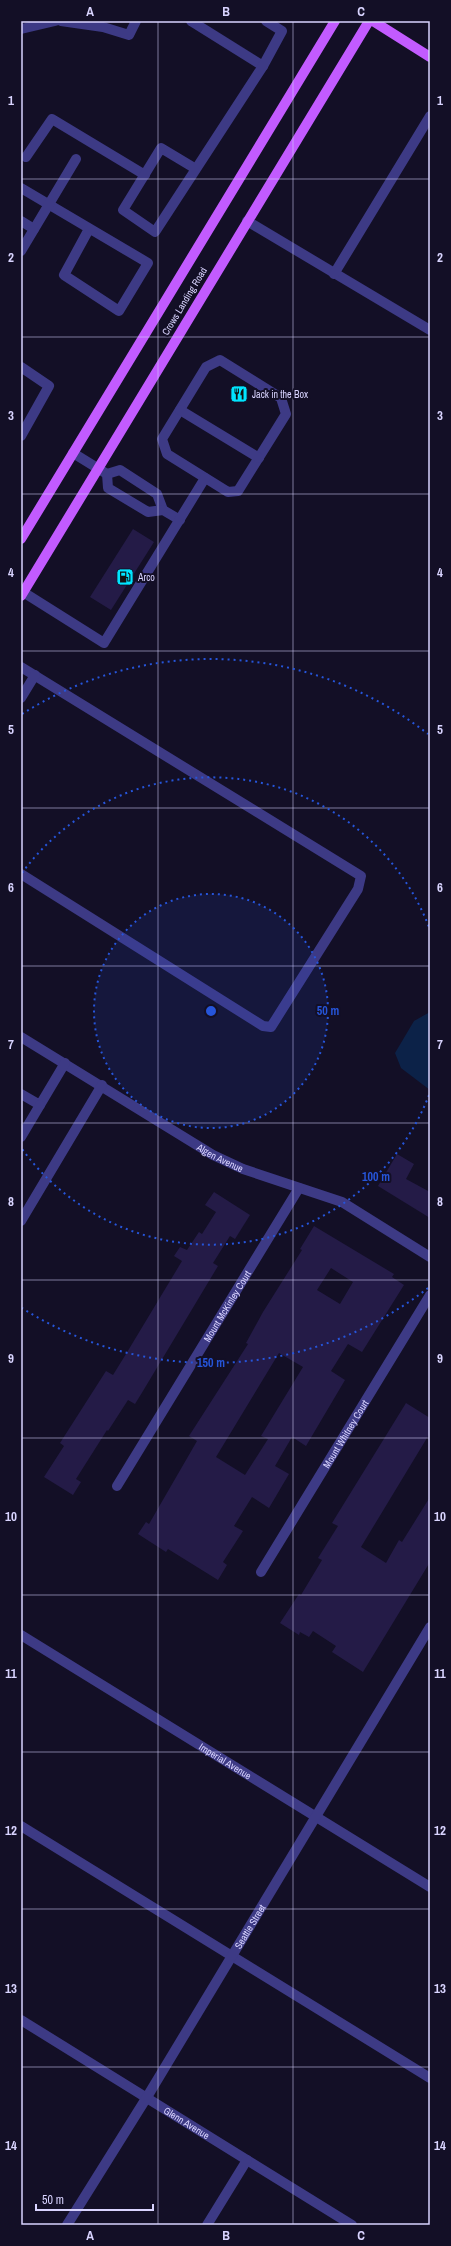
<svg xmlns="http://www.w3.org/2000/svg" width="451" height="2246" font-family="'Archivo Narrow',sans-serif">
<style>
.water{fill:#0c2248}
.building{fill:#241b47;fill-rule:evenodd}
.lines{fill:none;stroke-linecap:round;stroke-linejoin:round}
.minor{stroke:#3d3a85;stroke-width:10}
.major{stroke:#c25bff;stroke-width:10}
.grid{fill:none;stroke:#d9d4ff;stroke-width:1;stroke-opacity:0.55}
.ring{fill:none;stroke:#2655da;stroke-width:2;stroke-dasharray:2 4}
.labels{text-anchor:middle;stroke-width:4;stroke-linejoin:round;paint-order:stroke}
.street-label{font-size:10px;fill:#d9d4ff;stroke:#130f26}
.poi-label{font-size:10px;fill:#d9d4ff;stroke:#130f26;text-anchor:start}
.centre{fill:#2655da;stroke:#130f26;stroke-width:2}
.ring-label{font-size:12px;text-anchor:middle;font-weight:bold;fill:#2655da;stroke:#130f26;stroke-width:4;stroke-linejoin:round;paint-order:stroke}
.neatline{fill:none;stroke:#d9d4ff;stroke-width:1.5}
.grid-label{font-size:13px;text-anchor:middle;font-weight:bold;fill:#d9d4ff}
</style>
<rect width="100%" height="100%" fill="#130f26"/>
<!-- water -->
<path class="water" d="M430,1012V1090L401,1068L395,1053L414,1021Z"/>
<!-- building -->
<path class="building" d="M133,529L154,542L111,610L90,597Z
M397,1154L414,1164L406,1179L430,1192V1218L378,1186Z
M214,1192L250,1215L235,1239L230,1236L213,1263L218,1266L143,1391L135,1404L128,1400L108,1431L107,1430L76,1479L81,1482L73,1495L44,1477L64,1446L60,1443L106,1371L113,1375L126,1354L182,1261L174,1256L180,1247L187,1250L199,1232L202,1234L216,1212L205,1205Z
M314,1226L394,1274L392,1277L404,1285L362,1352L348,1344L331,1371L345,1380L306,1446L292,1437L275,1466L289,1474L269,1508L252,1497L234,1526L243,1531L223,1562L227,1565L218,1580L168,1549L166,1552L138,1534L146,1522L149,1524L197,1441L189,1436L248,1344L246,1343L263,1312L302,1250L300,1249ZM331,1268L353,1282L340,1304L317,1290ZM279,1353L303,1367L261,1436L268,1439L245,1475L216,1457Z
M406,1403L430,1418V1433L361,1547L386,1563L399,1540L402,1542L430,1497V1562L363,1672L332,1652L336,1646L313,1631L309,1637L300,1632L299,1635L280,1623L299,1594L301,1595L322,1560L318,1558L338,1526L332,1523Z"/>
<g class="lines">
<!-- minor -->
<g class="minor">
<path d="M61,21L103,27L129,35L136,21"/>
<path d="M191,21L263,66"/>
<path d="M21,29L55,21"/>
<path d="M26,157L52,119L145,175"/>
<path d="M196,169L161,148L123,210L155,232L263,66L282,31L266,21"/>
<path d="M21,188L148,263L119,311L64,275L89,229"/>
<path d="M21,221L34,229"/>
<path d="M247,221L430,330"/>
<path d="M21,251L76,159"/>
<path d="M334,274L430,116"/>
<path d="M220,360L281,398L286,414L238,491L228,492L167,454L162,439L206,367Z"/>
<path d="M21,367L49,386L21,436"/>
<path d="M180,410L259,458"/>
<path d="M73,453L107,474L120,470L157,494L163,510"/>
<path d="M107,474L108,488L148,512L163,510L180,520"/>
<path d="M23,592L104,643L205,478"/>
<path d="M21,667L361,876L358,889L271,1027L263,1026L21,874"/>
<path d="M21,698L35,675"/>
<path id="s1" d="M21,1037L213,1155L243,1169L342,1202L430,1257"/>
<path d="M21,1094L40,1105L65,1063"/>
<path d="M21,1137L40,1105"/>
<path d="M21,1221L102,1085"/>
<path id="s2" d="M117,1486L299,1188"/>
<path id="s3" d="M261,1572L430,1295"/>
<path id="s4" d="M21,1635L430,1887"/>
<path d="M21,1826L430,2078"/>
<path id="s5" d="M21,2020L352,2225"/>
<path id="s6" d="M67,2225L147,2097L430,1627"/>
<path d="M207,2225L247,2160"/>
</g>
<!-- major -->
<path class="major" d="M373,21L430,57
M21,539L335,21
M21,596L369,21"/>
</g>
<!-- grid -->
<path class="grid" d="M158,21V2225M293,21V2225M21,179H430M21,337H430M21,494H430M21,651H430M21,808H430M21,966H430M21,1123H430M21,1280H430M21,1438H430M21,1595H430M21,1752H430M21,1909H430M21,2067H430"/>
<!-- distance rings -->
<circle cx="211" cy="1011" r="117" fill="#2655da" fill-opacity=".12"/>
<g class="ring">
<circle cx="211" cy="1011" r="117"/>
<path d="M429 1095A234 234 0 0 1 22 1149M22 873A234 234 0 0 1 429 927"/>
<path d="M428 1288A352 352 0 0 1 22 1308M22 714A352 352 0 0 1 428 734"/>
</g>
<!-- icons -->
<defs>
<g id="restaurant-square" transform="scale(0.9)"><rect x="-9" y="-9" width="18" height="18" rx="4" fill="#00e5ff" stroke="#130f26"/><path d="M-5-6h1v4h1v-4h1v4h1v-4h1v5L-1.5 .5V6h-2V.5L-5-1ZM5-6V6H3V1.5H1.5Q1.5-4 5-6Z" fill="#111"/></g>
<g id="fuel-square" transform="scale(0.9)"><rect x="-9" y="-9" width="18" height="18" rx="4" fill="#00e5ff" stroke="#130f26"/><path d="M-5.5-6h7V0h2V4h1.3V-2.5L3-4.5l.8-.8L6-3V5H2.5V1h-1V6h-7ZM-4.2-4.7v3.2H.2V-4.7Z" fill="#111"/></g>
</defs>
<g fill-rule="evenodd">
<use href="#restaurant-square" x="239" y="394"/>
<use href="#fuel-square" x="125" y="577"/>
</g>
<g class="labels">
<!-- street labels -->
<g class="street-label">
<text transform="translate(184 301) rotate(-59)" y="4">Crows Landing Road</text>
<text dy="4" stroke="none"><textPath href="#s1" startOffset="233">Algen Avenue</textPath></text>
<text dy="4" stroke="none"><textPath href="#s2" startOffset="211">Mount McKinley Court</textPath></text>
<text dy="4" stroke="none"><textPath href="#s3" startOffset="162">Mount Whitney Court</textPath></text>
<text dy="4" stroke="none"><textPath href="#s4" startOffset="240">Imperial Avenue</textPath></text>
<text dy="4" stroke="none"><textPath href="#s6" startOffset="350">Seattle Street</textPath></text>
<text dy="4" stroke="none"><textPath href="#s5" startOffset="195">Glenn Avenue</textPath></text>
</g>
<!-- poi labels -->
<g class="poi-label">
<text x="252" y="398">Jack in the Box</text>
<text x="138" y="581">Arco</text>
</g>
</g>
<circle cx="211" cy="1011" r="6" class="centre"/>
<g class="ring-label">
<text x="328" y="1015">50 m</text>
<text x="376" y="1181">100 m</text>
<text x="211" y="1367">150 m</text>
</g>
<!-- border -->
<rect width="451" height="2246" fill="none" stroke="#130f26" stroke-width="44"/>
<!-- scale -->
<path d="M36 2204v6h117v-6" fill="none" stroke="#d9d4ff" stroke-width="2"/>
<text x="42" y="2204" font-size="12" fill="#d9d4ff" stroke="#130f26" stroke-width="3" paint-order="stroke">50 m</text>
<rect x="22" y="22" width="407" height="2202" class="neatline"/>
<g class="grid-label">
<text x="90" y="16">A</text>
<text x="226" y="16">B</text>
<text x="361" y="16">C</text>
<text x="11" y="105">1</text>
<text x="440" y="105">1</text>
<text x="11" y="262">2</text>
<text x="440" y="262">2</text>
<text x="11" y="420">3</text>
<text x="440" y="420">3</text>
<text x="11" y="577">4</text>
<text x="440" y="577">4</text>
<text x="11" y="734">5</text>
<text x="440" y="734">5</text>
<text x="11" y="892">6</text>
<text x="440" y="892">6</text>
<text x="11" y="1049">7</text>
<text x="440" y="1049">7</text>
<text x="11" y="1206">8</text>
<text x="440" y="1206">8</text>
<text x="11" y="1363">9</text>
<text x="440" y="1363">9</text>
<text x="11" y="1521">10</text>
<text x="440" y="1521">10</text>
<text x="11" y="1678">11</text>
<text x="440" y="1678">11</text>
<text x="11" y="1835">12</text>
<text x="440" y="1835">12</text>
<text x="11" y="1993">13</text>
<text x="440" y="1993">13</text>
<text x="11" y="2150">14</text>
<text x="440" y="2150">14</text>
<text x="90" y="2240">A</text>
<text x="226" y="2240">B</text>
<text x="361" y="2240">C</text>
</g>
</svg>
